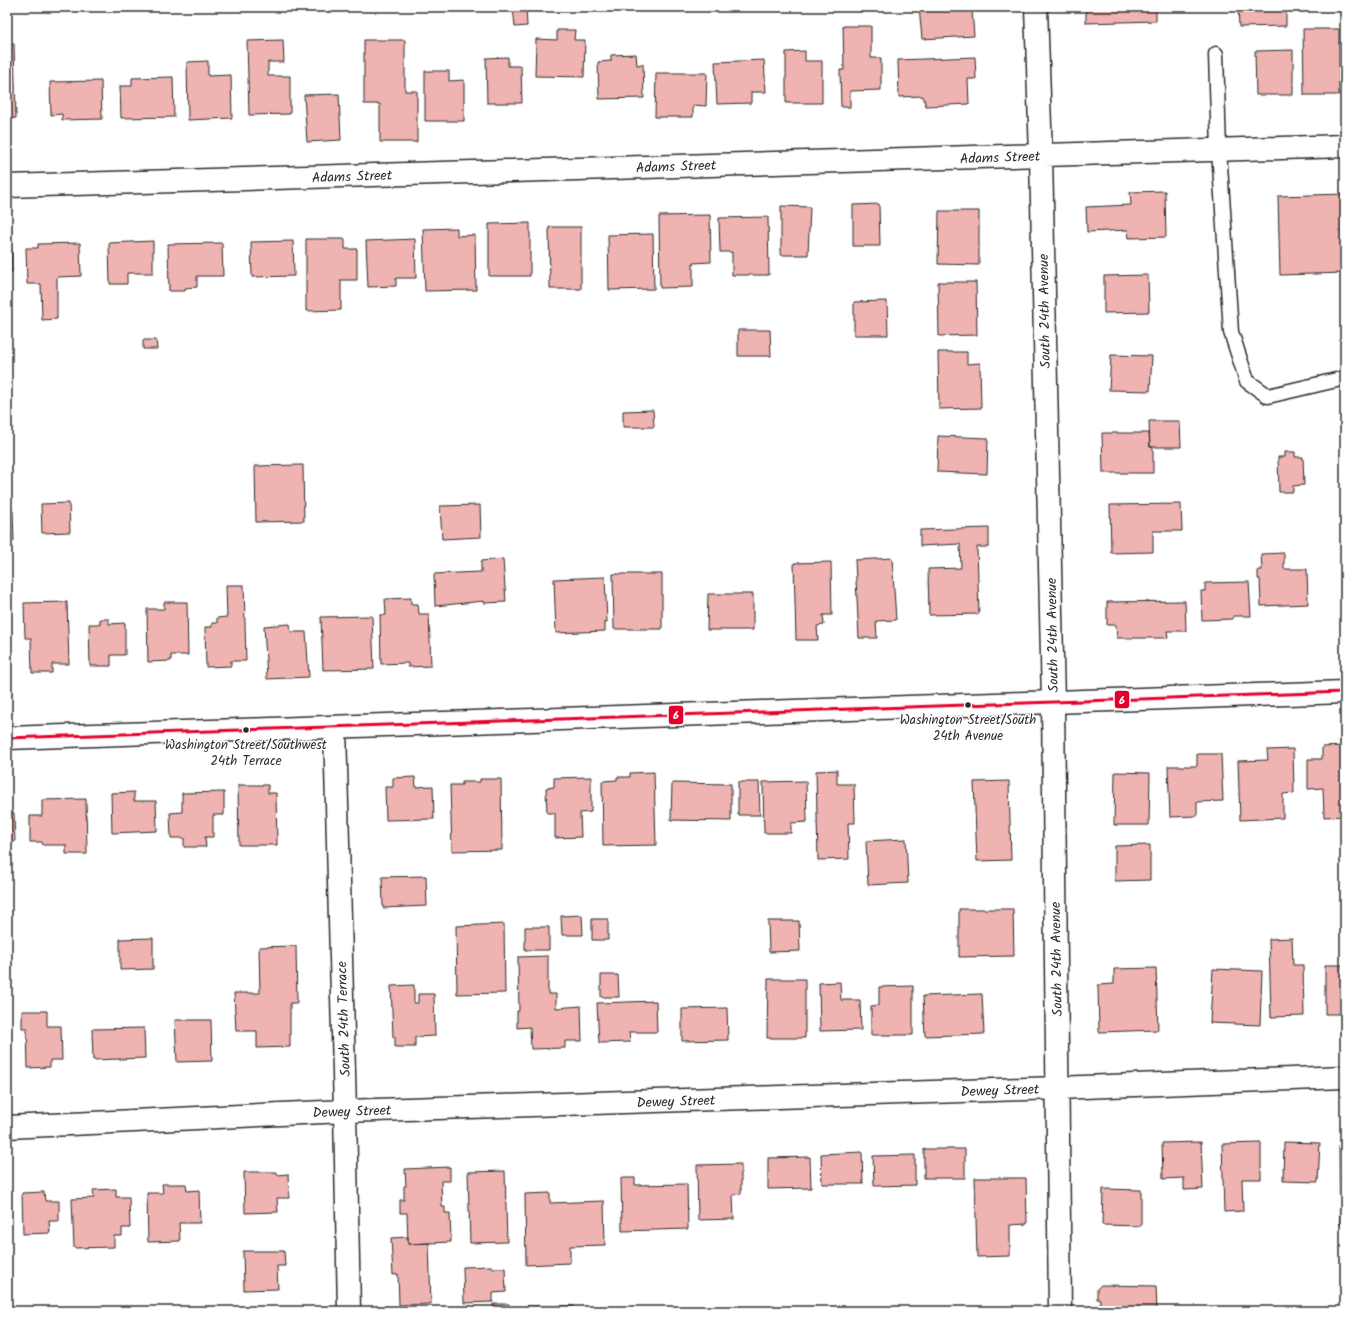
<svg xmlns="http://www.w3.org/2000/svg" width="1352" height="1318" font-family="Kalam,sans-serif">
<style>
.building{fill:#efb3b1;stroke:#2b2b2b}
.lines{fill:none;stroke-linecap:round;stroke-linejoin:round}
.lane-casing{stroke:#2b2b2b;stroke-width:17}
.street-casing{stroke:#2b2b2b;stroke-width:25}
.secondary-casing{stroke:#2b2b2b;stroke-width:25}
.lane{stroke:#fff;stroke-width:14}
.street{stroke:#fff;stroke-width:22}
.secondary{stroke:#fff;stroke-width:22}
.bus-1-casing{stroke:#fff;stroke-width:6}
.bus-1{stroke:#e4002b;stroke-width:3}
.bus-dot{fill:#2b2b2b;stroke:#fff;stroke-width:1.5}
.labels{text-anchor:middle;stroke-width:3;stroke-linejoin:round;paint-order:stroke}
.bus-label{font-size:13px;fill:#2b2b2b;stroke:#fff}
.street-label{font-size:14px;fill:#2b2b2b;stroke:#fff}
.line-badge{stroke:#fff;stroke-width:1.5}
.badge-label{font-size:11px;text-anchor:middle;font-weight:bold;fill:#fff}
</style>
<rect width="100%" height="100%" fill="#fff"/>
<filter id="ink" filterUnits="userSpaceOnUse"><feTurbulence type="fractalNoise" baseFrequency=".025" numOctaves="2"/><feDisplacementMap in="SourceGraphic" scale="8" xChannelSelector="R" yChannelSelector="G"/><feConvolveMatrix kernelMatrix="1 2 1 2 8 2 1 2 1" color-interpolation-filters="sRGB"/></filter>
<g filter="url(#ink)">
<!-- building -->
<path class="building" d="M513,7H526L527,26L515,27Z
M919,7H966V11L972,10L974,36L922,39Z
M1086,7H1156V21L1086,23Z
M1238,7H1286V26L1239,27Z
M1304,7H1336V9H1304Z
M843,26H871V58H881V90L850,91V107H841L840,70H844Z
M1303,29H1339V95H1304Z
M557,30H575L574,40H585L584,77L535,76L536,39L557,40Z
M283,40L284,62H268V76H290V114L249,115L247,41Z
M364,40H405V91H417V142H380V104H364Z
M7,44H14L16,118L7,119Z
M1293,50V95H1256L1255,51Z
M805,51V61H822V103H786V52Z
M636,54L637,65L643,64L644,98L599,99L598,62L611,61V55Z
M508,57V66H521L522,103H487L486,58Z
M975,57L976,79H968L969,104L926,106L923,96L899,97L898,60Z
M764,60L766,92H751V103L717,104L715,62Z
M208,61V76L231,75L232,118L188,120L187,62Z
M425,71H449V81L464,80V121H425Z
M656,73H707L706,106L693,105V117H655Z
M173,77L174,117L121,118L120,86H132V78Z
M101,81L102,119L62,120V114L51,115L50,82Z
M339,94L341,140L307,142L304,95Z
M1165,191L1166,237L1129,238L1128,230L1087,232L1086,207L1131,205L1130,192Z
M1345,194V273L1280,275L1278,196Z
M879,204L880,246H853V205Z
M781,206L810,207L808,255H781Z
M939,211H979V265L938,264Z
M710,215L711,262L693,263V287L660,288L659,216Z
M768,217L769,275H732V252H720L719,218Z
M530,223V276H489V224Z
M549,227H581V289H550Z
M457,228V236L475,235L476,290L425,291L423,229Z
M653,234L654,289L609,290L608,235Z
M7,237H11L12,272H7Z
M306,239H345V249H357V280H341V310L306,311Z
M415,239L416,278H396V286L368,287L366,241Z
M153,241V273H127V284H110L109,243Z
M293,241L294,276L252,277L251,242Z
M80,243L81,276L57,277V319L42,320L41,284H27L26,248H38V244Z
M222,243L223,276H197V287L185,288V291H169L168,244Z
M1148,275L1149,312L1104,313V276Z
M938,282H976L977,335L939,336Z
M887,301L888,335H854V302Z
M738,330H770L771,356H738Z
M143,340H156L157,349H143Z
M938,352H967V364L980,363L981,408L939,409Z
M1111,355L1152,356L1150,391L1109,390Z
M653,410L654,427H623V411Z
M1149,421H1180L1181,447H1150Z
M1102,433H1149L1150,447H1153V473H1103Z
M938,436L988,438L987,474L937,472Z
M1285,452H1295V457H1303L1304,485L1293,486V492H1279L1278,457H1285Z
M303,465L304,521L256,522L255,466Z
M69,503L70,532L42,533L41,504Z
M1181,504L1182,531H1153V552L1111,553L1110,505Z
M480,505L481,537L442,539L440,506Z
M7,511H13L14,541L7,542Z
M989,528V547H977L979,614L929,615L928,569L961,568L960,544L920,546V530Z
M1284,553V569H1307L1308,604L1261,606L1260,579H1258V570H1262L1261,554Z
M892,558L896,620L876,621L877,638H859L855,560Z
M503,559L506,602L484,603V601L435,606L434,574L481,572V561Z
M831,562L832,615H823L824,625L817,626L818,640H796L794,563Z
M613,574H662V629H614Z
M605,577L607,622H605V631L556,633L554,579Z
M1249,582L1251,616H1233V619L1202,620L1201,591H1205V583Z
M226,585H244L246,661H231V666L206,667L205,627H212V623H217V618L227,617Z
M708,594H753V630H707Z
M411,598V604H418L419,614H429L431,666L408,667V663L381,664L380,615H386L385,599Z
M1185,601L1186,631H1167L1168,638H1117L1116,625H1107V602Z
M67,602L69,664H52V673H32L31,638H25L24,603Z
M164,602H187L188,655H171V661L148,662L147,609H164Z
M372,616L374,669L323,670L321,617Z
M100,619H109V624L125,623V655H111V666H90L89,624H100Z
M7,624V641L10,640L11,674H7Z
M290,624L291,632H306L309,677L267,679L264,626Z
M1345,746V816L1324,817L1323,788L1308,789V759H1322V747Z
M1293,749L1294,793L1283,794V818L1240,820L1238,761L1268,760L1267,750Z
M1197,754H1221L1223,801L1197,802V816L1170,817L1168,766H1197Z
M837,770V784H854L855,823H848L849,859L818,860L816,771Z
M654,772L656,845L603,846L602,781L617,780V777H630V773Z
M1115,772L1150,773L1149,825H1114Z
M415,777L416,787L433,786L434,819L386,820L385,787H393V778Z
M591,777V812L580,813L581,837L555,838V813H547L546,788L554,787V778Z
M480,779H501L502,850L452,851L450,785H462V782H480Z
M806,781L807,822L791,823V833H764L763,782Z
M1009,781L1011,860L977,861L974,782Z
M738,782H759L760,815H738Z
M672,783L731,784V821L671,820Z
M238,785H268V793H276L277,845H239Z
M134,792V801H156L157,831L112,833L111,793Z
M224,792V815H213V837H205L206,847H184V838H171L170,813L182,812V793Z
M86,799L87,854H66V845H43L42,842H30V816H42V800Z
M7,813H14L15,842H7Z
M906,839L908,883L868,885L866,841Z
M1150,845V880L1115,881V846Z
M426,876L427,906L383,908L382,877Z
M959,909H1013L1014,956L959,957Z
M582,915L583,935H562L561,916Z
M592,919H608V940H592Z
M768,921H799L800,951L769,952Z
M504,924L505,993L457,994L456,926Z
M525,927H549V950H525Z
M153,938V969L120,970V939Z
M1292,938L1293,965H1303L1304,1016L1271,1017L1269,939Z
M296,946L297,1003H290V1047L257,1048V1031H236L234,993H260L259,947Z
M548,956V994H556V1008L581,1006L582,1041H565V1048L531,1049L530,1027L517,1028V1011H519L518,957Z
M1325,965H1345V1014H1325Z
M1156,968L1158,1030L1099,1032L1098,985L1114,984V969Z
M1213,969L1262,971L1260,1025L1210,1023Z
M601,975H618L619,997H601Z
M768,979H805V1038H767Z
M840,982L841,1000H860L861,1030L820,1031L819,983Z
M414,985V1003H418V994H434L435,1036L415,1037V1047H395V1037H393L391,986Z
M913,986V1035H871V1006L879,1005V987Z
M982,994L984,1034L925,1036L923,996Z
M656,1001L657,1032H629L630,1042L599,1043L597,1003Z
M727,1008L728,1040L682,1041V1009Z
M22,1011H47V1026H61L62,1060H50V1067L28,1068L27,1028H22Z
M175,1020H211L212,1061L177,1062Z
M144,1028L145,1058L93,1060L92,1029Z
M1201,1142L1203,1189L1184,1190V1178L1163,1179L1162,1143Z
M1284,1142L1320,1143L1318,1182L1283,1181Z
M1261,1143V1179H1242L1243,1211L1224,1212L1222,1144Z
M1339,1145H1345V1224H1340Z
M924,1149H965V1178H924Z
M862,1152L863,1184H822L821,1154Z
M915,1155V1185L874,1186L873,1156Z
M810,1157L811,1188L768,1189V1158Z
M741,1164V1194L733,1195L734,1219L698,1220L697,1165Z
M450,1167V1181H441L442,1207H445V1213H450L451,1242L408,1244L407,1213H400V1200H404V1186H406L405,1169Z
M505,1171L507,1242L470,1243L468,1172Z
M244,1172H277V1175L288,1174L289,1198H277L278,1212L245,1213Z
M621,1178H635V1185L687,1184L688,1229L622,1231Z
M975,1178H1026L1027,1224L1010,1225V1256L977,1257Z
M162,1184H186L187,1191L199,1190L200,1223H179L180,1241L148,1242L147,1193H163Z
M116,1189V1197H129L130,1228H122V1236H114V1247L74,1248L72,1199L94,1198L93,1190Z
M1103,1189L1141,1190V1226L1102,1225Z
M44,1192L45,1201H59V1221H49L50,1233L23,1234L22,1193Z
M550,1193V1203L604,1201L605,1245L570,1246V1263L526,1265L525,1194Z
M408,1237V1244L429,1243L431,1304L399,1305L398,1274L393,1275L391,1238Z
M243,1251H284L285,1266H277L278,1289L244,1290Z
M492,1266V1268H505L506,1292L493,1293V1302L464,1303L463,1267Z
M1101,1285L1156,1286L1157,1311H1100V1299H1097V1289Z
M493,1304H509V1311H493Z
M527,1306H574V1311H527Z"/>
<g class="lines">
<!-- lane casing -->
<g class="lane-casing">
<path id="lane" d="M1216,54L1219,150L1231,332L1247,381L1268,396L1345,378"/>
</g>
<!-- street casing -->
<g class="street-casing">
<path id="street" d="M1036,7L1041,156L1053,703L1060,1311
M7,186L1345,146
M335,728L345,1111L349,1311
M7,1127L345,1111L1057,1088L1345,1077"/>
</g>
<!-- secondary casing -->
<g class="secondary-casing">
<path id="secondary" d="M7,738L1345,692"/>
</g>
<!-- lane -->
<use href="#lane" class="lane"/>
<!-- street -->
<use href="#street" class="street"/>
<!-- secondary -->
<use href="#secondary" class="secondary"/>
<!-- bus-1 casing -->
<g class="bus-1-casing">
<path id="bus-1" d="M7,738L1345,692"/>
</g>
<!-- bus-1 -->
<use href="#bus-1" class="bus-1"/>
</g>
</g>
<!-- markers -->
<g class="bus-dot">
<circle cx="968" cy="705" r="3.5"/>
<circle cx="246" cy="730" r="3.5"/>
</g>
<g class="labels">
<!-- bus labels -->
<g class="bus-label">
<text x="968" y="724">Washington Street/South<tspan x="968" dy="16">24th Avenue</tspan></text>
<text x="246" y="749">Washington Street/Southwest<tspan x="246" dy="16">24th Terrace</tspan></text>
</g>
<!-- street labels -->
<g class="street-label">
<text transform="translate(1000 157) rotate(-2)" y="5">Adams Street</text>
<text transform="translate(676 166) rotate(-2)" y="5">Adams Street</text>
<text transform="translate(352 176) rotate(-2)" y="5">Adams Street</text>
<text transform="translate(1044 311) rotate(-91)" y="5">South 24th Avenue</text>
<text transform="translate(1052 635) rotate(-91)" y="5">South 24th Avenue</text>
<text transform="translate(1056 959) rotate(-91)" y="5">South 24th Avenue</text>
<text transform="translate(343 1019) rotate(-92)" y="5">South 24th Terrace</text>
<text transform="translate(1000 1090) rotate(-2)" y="5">Dewey Street</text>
<text transform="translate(676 1101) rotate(-2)" y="5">Dewey Street</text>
<text transform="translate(352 1111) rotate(-2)" y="5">Dewey Street</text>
</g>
</g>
<g class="line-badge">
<rect x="1114" y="690" width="16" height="19" rx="4" fill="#e4002b"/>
<rect x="668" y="705" width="16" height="20" rx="4" fill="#e4002b"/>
</g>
<g class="badge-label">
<text x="1122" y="704">6</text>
<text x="676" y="719">6</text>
</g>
<!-- margin -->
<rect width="1352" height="1318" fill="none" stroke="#fff" stroke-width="24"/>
<rect x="12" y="12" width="1328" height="1294" fill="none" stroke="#2b2b2b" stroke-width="1.5" filter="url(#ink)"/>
</svg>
